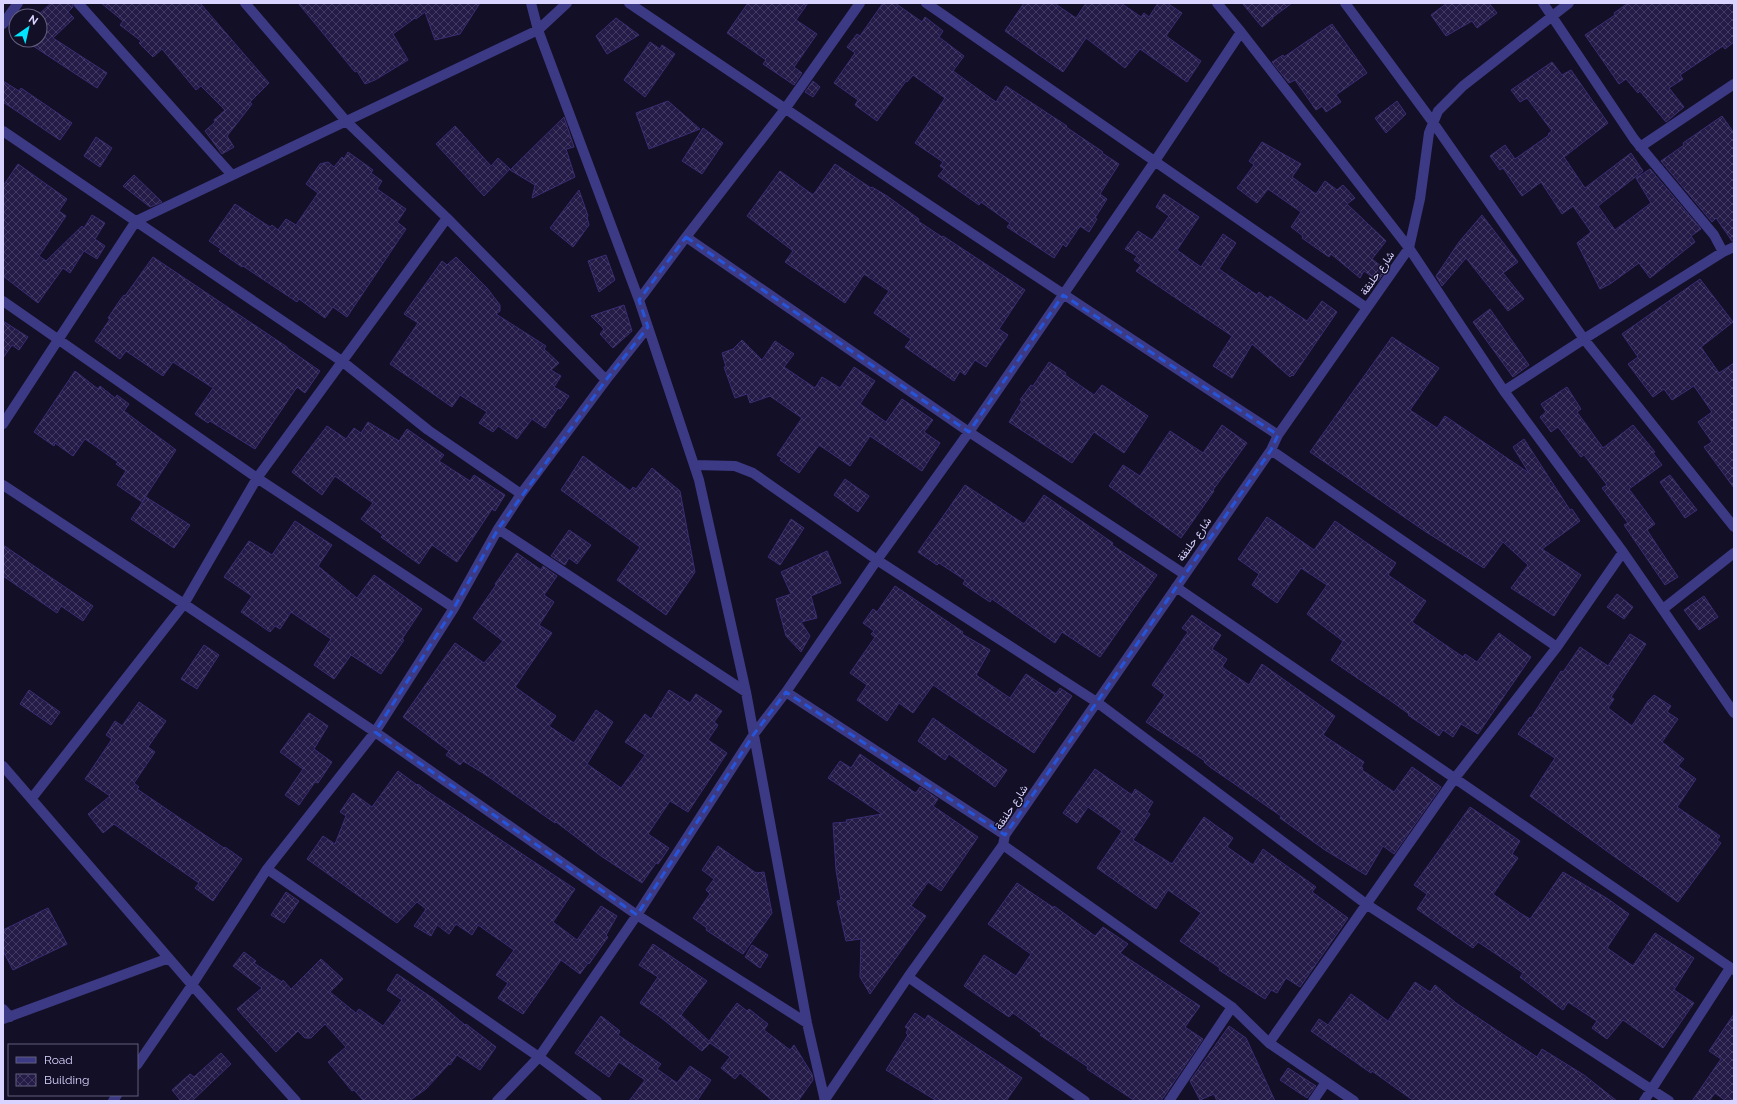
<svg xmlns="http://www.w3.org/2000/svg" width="1737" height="1104" font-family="Raleway,Vazirmatn,sans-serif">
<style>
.building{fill:url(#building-cross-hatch);stroke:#3b2d73}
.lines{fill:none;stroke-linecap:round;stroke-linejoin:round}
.minor{stroke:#3d3a85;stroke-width:10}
.marked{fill:none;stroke:#2655da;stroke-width:3;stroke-dasharray:8 5;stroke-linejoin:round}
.labels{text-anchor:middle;stroke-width:3;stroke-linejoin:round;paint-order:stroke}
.street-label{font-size:11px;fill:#d9d4ff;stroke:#130f26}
</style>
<defs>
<pattern id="building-cross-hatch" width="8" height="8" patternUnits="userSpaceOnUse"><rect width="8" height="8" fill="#241b47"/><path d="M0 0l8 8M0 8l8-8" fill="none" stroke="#433b63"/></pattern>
</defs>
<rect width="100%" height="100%" fill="#130f26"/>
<!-- building -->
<path class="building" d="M51,3H72L73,7L68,12L74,18L53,38L107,73L97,88L24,40H40V16H37Z
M101,3H200L269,83L250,102L252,104L227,136L234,147L222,154L205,131L215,122L214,120L225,110L201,86L196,90L162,49L153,57L139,43L141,41L120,25L123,21Z
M298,3H480L460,34L435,40L425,12L416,19L415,18L393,34L408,60L375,80L365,84L357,71L355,72Z
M748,3H808L796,20L817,34L794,67L802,73L794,85L763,64L766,60L727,33Z
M883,3H895L922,22L925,17L943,31L939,37L964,56L953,71L996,102L1006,86L1067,126L1066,127L1103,152L1102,153L1119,164L1100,194L1107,199L1095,218L1097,219L1089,232L1080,226L1066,247L1063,244L1054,258L1007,227L1010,223L981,202L979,205L938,176L944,169L940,166L943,162L915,143L945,98L913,75L907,82L906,81L877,121L855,105L858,100L834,83L855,53L847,47L857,34L860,36Z
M1024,3H1054L1076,18L1086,3H1121L1141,17L1144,13L1149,17L1158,3H1167L1182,13L1166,36L1201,61L1187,82L1140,49L1125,68L1086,38L1063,72L1005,31Z
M1242,3H1292L1273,17V18L1262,27Z
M1447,3H1489L1497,13L1477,28L1472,21L1446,36L1431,15Z
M1628,3H1734V42L1725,49L1723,46L1680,75L1683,79L1669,88L1684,107L1666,122L1640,91L1638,93L1626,79L1619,84L1585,35L1615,15L1614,13Z
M616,18L639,35L607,54L596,36Z
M1332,24L1367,73L1336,95L1341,102L1326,112L1322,106L1316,110L1295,80L1289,83L1272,62L1283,55L1284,57Z
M650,42L660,49L662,45L675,54L645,97L624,80Z
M1552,62L1562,75L1571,70L1608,123L1564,157L1585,188L1631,153L1643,171L1598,206L1615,230L1651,203L1636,178L1650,169L1701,229L1691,236L1695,242L1650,278L1639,263L1610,284L1600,289L1577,243L1591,232L1573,206L1562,214L1541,182L1522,196L1503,168L1500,170L1490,156L1505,145L1515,159L1549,135L1548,134L1552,131L1527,98L1520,102L1511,90Z
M3,81L19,91L21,88L72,123L60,140L3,102Z
M813,81L820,87L813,97L805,92Z
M668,101L700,129L649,149L636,113Z
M1397,101L1406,114L1386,133L1375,118Z
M1722,116L1734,133V241H1732L1716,218L1712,222L1661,161L1684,145L1683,143Z
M564,117L574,147L566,149L575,177L532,198L535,185L510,170Z
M455,126L491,166L498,158L510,169L484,196L436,144Z
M703,128L723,143L702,174L682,161Z
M96,137L112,148L100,167L84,156Z
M1262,142L1301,164L1292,177L1316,194L1325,181L1337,190L1343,185L1355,198L1347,204L1386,241L1372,259L1386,270L1378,281L1364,271L1360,278L1331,254L1329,257L1302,238L1303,236L1291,227L1301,212L1268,189L1257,203L1237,188L1254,165L1249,161Z
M348,152L373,170L371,173L382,181L377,189L406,209L397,222L406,229L347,317L333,307L325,318L299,299L297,302L243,266L242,267L219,251L221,249L209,241L235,204L270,227L272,225L278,230L286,219L296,225L318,193L306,184L320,164L328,162L334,167L342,157L344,159Z
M18,164L67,199L59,211L66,216L39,256L46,261L82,226L84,228L92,215L105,223L95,239L105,246L97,259L84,251L70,273L63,268L38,303L3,276V186Z
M835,164L871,188L872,187L887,196L919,219L918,221L942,237L943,236L1025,290L999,329L1008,335L986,367L975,360L965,375L960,371L954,381L905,347L911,339L874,313L889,291L864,274L845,303L785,262L793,251L747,216L780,171L813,195Z
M134,175L162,202L150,207L123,186Z
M579,190L588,216L587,217L589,225L573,247L550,228Z
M1164,194L1199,217L1177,250L1201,267L1223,234L1236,243L1219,269L1257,295L1259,292L1268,299L1270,296L1307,321L1322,301L1337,312L1293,376L1292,375L1290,377L1252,344L1232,378L1213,366L1232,336L1136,271L1141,265L1134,260L1137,256L1125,249L1138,231L1152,240L1169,216L1156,207Z
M1482,215L1518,262L1503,273L1524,299L1508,311L1466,258L1442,286L1436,276L1459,242Z
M606,255L615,280L599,292L588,261Z
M153,257L287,347V348L320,371L305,393L297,387L255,449L210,421L208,423L195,414L213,388L173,362L163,376L126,351L120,359L95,341L110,319L108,318L120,300L124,295L125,296Z
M456,257L487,288L500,305V311L496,314L546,346L544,349L559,363L551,370L561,376L554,387L569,396L560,409L558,408L545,428L532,419L517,439L498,426L493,432L479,423L487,412L460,395L452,407L390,364L418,323L404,314L442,261L447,265Z
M1700,279L1733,322L1701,347L1719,373L1734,363V488L1704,447L1712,442L1698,422L1712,412L1694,386L1672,400L1664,389L1653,397L1628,364L1638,357L1622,334Z
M624,305L632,331L613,348L600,334L604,329L591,316Z
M1490,309L1529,365L1513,377L1473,322Z
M3,321L28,337L19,350L12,345L3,358Z
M1392,337L1439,368L1410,410L1437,428L1445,416L1529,473L1513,447L1524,439L1570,510L1572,509L1580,521L1542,549L1581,575L1554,616L1511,588L1528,565L1503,542L1484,568L1426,532L1310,452Z
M742,340L762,360L775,341L794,354L784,367L815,388L822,377L840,388L854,367L875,381L860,404L886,422L902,399L933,420L924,432L940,443L922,471L870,436L850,466L819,445L799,473L780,460L782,458L777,455L802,418L770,396L750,403L747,394L735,398L724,367H726L722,353L733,349Z
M1049,362L1066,373L1065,375L1094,395L1102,385L1148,416L1124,453L1094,432L1072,463L1009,422L1022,401L1020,400L1031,385L1033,386Z
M75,371L98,389L100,386L115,398L117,395L129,404L124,411L176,450L142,502L117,485L126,471L116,464L118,462L85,439L73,456L55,443L54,446L34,432Z
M1567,387L1581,409L1577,412L1603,448L1633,425L1655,452L1653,453L1662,465L1629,489L1655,524L1647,530L1678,577L1665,585L1624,525L1628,523L1602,488L1607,485L1584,455L1581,457L1558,427L1551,432L1540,417L1546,412L1541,404Z
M368,422L399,441L407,429L444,455L439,461L470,481L474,475L505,495L495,511L492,509L457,562L432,545L419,564L381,537L383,535L361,519L373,503L335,476L322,495L292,472L327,426L346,439L354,428L361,433Z
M1222,425L1247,443L1213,490L1214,491L1181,538L1109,486L1123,465L1140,476L1170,431L1203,453Z
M583,456L630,491L633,487L636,489L652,468L680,491L695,572L666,615L617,580L640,547L561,490Z
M1670,475L1697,510L1685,518L1660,482Z
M845,479L869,496L858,512L834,495Z
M965,485L1024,524L1044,495L1113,543L1112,545L1157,575L1100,657L1062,632L1055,643L992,599L990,602L963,584L965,580L939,563L937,565L918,552Z
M146,497L190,525L174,548L131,519Z
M1267,517L1314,550L1335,521L1396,563L1388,575L1426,601L1412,622L1463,657L1465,654L1477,662L1499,633L1531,657L1478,734L1461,724L1453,737L1443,730L1439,736L1408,715L1409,714L1391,701L1331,660L1343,641L1307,614L1327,585L1301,568L1277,603L1252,585L1259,574L1238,559Z
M791,519L804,528L780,565L768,557Z
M295,521L332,545L318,566L357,598L374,575L422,609L402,639L404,640L381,674L351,655L334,679L314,665L331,639L291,612L280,629L275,626L270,632L241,612L252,596L224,577L249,541L272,555Z
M569,530L591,545L577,564L569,558L565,565L551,556Z
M3,545L93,606L83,621L61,606L57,613L3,576Z
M827,551L841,583L811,596L817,618L801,622L810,636L801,652L786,636L776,599L791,594L781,572Z
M517,553L541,570L543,566L557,576L544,595L554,602L539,625L552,633L515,687L556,716L549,726L574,743L596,710L613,722L587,764L621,788L645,755L625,742L645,714L651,719L669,690L690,703L696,694L722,711L714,722L718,725L708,740L727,753L688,812L670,801L648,834L669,848L658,864L656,863L642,883L601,856L556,822L555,823L483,773L463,761L460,765L446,755L449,751L403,717L455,643L484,663L503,641L473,618L496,585L495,584Z
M895,586L963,632L962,634L990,650L976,675L1010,698L1026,674L1056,694L1060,688L1072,696L1034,753L933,685L913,713L899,703L887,721L857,700L867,685L850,673L875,637L871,634L874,631L863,623L873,609L877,612Z
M1617,594L1633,607L1624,619L1607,607Z
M1704,596L1718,617L1699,630L1684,610Z
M1192,615L1221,635L1212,649L1227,659L1222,667L1249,685L1262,664L1335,716L1323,735L1364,762L1361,767L1363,768L1362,770L1394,792L1412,767L1441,787L1394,854L1383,846L1366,875L1325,850L1280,818L1281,816L1210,767L1204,762L1205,761L1146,722L1165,695L1152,685L1188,632L1182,628Z
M1630,634L1646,644L1611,697L1614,699L1608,708L1632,726L1648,701L1654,695L1671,706L1667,712L1678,719L1662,742L1684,759L1678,766L1696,779L1677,807L1720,836L1717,840L1721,843L1678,902L1530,796L1555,758L1518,734L1530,717L1531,718L1561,671L1563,672L1580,647L1608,666Z
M204,645L219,655L197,689L181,679Z
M29,690L60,712L51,725L20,704Z
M139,702L166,721L148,747L155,752L134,783L139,787L137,789L224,848L225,847L242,859L213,901L195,888L199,883L114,824L103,833L88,814L110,796L85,779L112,739L106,735L115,721L122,726Z
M309,713L328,726L314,749L332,762L318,783L315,782L299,805L285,795L303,769L280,752Z
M933,718L1007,770L995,787L949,754L945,760L918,741Z
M860,754L914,792L916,793L920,787L938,799L933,806L978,837L941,891L928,882L911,906L926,916L870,994L860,977L861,939L846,941L837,901L841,900L836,870L833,823L847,822L846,820L882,814L828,778L840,761L851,768Z
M1095,769L1132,795L1135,789L1153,802L1147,812L1150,814L1133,840L1172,864L1204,817L1233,838L1227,847L1253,865L1263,849L1316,887L1312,892L1348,918L1300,987L1286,978L1277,993L1271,990L1265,999L1219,970L1220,968L1180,941L1201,913L1168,890L1156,909L1097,868L1122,831L1088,807L1077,823L1063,813Z
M398,771L417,785L418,784L427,791L575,889L553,922L577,940L601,906L617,916L606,935L608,937L589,964L588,963L580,974L561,960L523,1014L498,998L508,983L496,975L514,950L478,925L472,935L456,924L449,934L437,925L431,936L414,926L426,909L417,902L397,923L307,859L323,836L335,844L346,816L340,812L353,793L372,807Z
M1470,807L1520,841L1512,854L1518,858L1493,894L1520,913L1530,919L1563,872L1608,899L1629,914L1607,948L1633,966L1655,933L1694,958L1674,990L1694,1003L1663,1048L1623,1020L1607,1039L1592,1028L1597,1021L1568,1002L1563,1010L1520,977L1523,973L1499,956L1478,942L1473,948L1417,909L1427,894L1414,885Z
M718,846L756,873L764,872L772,913L743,954L706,930L707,928L693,918L710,894L706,890L714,879L702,870Z
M1017,883L1054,908V906L1095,936L1103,927L1128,944L1120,953L1200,1006L1185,1027L1203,1039L1161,1101H1135L1087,1069L1088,1067L1040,1035L1042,1034L1013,1013L1009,1017L964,986L984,955L1016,976L1031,954L988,924Z
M286,892L299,901L284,923L271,915Z
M48,908L67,944L13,970L3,951V930Z
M653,944L707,981L681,1015L709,1041L737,1003L747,1011L749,1009L768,1024L764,1030L790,1050L794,1045L812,1074L813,1080L798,1101H773L740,1073L735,1079L721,1068L730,1057L710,1043L702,1051L659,1016L640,1003L658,977L639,965Z
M752,945L768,955L760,968L745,957Z
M244,952L256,961L254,963L282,982L283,980L291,989L321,959L343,979L330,992L356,1013L359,1009L383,1026L402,1000L387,990L397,974L434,999L465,1025L466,1024L496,1047L480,1070L457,1055L450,1065L449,1064L426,1089L409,1101H364L354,1090L352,1091L328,1062L346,1047L325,1024L311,1038H305L298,1031L276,1052L237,1009L262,988L233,966Z
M1415,982L1430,992L1435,985L1456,1003L1537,1057L1542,1049L1584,1075L1617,1101H1414L1372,1071L1371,1073L1311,1031L1319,1019L1328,1025L1351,994L1388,1021Z
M915,1013L925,1020L928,1015L1022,1078L1006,1101H937L886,1070L908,1035L906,1033L908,1029L905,1027Z
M1734,1014V1101H1726L1715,1093L1709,1101H1692L1721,1059L1709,1051Z
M601,1016L620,1031L618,1035L661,1064L657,1069L677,1083L690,1066L711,1080L697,1101H629L645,1080L619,1062L609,1077L575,1053Z
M1229,1026L1246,1038L1275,1101H1217L1214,1094L1200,1100L1190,1081Z
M221,1053L231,1064L192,1101H181L172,1090L190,1074L194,1077Z
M1288,1068L1316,1086L1307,1098L1280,1080Z"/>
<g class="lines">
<!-- minor -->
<path class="minor" d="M78,3L231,174
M245,3L346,121L447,218L606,380
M531,3L538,30L639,300L699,480L746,692L807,1023L825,1101
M629,3C844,149 1060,293 1278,435
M926,3L1367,308
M1217,3L1241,32L1409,248L1504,391L1623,552L1734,713
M1345,3L1432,121L1584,339L1734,527
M1543,3L1634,139L1714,235L1723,252
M3,24L18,3
M3,131L343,362L428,430L521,494
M1640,147L1734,84
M686,237L969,432L1184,574
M639,300L686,237L785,109L860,3
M3,301L257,478L454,608
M1504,391L1584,339L1723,252L1734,247
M3,424L136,221L538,30L567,3
M1271,450L1557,647
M695,465L735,466L753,473L877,560L1098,703L1366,904L1669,1101
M3,485L184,604L375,732L637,915L807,1023
M498,529L746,692
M1176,587L1734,970
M1663,609L1734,553
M786,692L1005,835
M3,766L192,985L296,1101
M32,798L184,604L257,478L447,218
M1003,845L1232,1007L1269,1043L1354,1101
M267,869L539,1057L597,1101
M908,977L1085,1101
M3,1009L10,1017
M3,1019L169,958
M1269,1043L1455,778L1557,647L1623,552
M137,1065L192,985L267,869L375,732L454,608L498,529L521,494L606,380L648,327
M113,1101L117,1095
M497,1101L539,1057L637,915L754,734L786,692L877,560L969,432L1155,161L1241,32
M824,1101L908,977L1003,845L1005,835L1271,450L1278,435L1409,248L1420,199L1429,133L1438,111L1463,86L1569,3
M1169,1101L1232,1007
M1313,1101L1326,1082
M1644,1101L1730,968"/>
</g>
<!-- marked area -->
<path class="marked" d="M686,237L969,432L1063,295L1278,435L1271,450L1005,835L786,692L754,734L637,915L375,732L454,608L498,529L606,380L648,327L639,300Z"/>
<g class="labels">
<!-- street labels -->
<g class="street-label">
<text transform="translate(1377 273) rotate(-55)" y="4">شارع حلنقة</text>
<text transform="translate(1194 539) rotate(-55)" y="4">شارع حلنقة</text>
<text transform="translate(1011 807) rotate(-57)" y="4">شارع حلنقة</text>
</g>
</g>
<!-- border -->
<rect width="1737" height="1104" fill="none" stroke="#d9d4ff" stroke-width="8"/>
<!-- legend -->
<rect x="8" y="1044" width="130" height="52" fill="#130f26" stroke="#625e7d"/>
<rect x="16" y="1057" width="20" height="6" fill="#3d3a85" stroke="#625e7d"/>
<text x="44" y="1064" font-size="12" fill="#d9d4ff">Road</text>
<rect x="16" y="1074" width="20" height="12" fill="url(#building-cross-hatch)" stroke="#625e7d"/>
<text x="44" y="1084" font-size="12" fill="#d9d4ff">Building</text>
<!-- north arrow -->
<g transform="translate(28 28) rotate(34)"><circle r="19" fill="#130f26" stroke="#625e7d"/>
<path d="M0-3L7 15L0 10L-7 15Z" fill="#00e5ff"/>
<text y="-6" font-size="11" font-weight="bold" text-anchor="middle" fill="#d9d4ff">N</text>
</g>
</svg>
